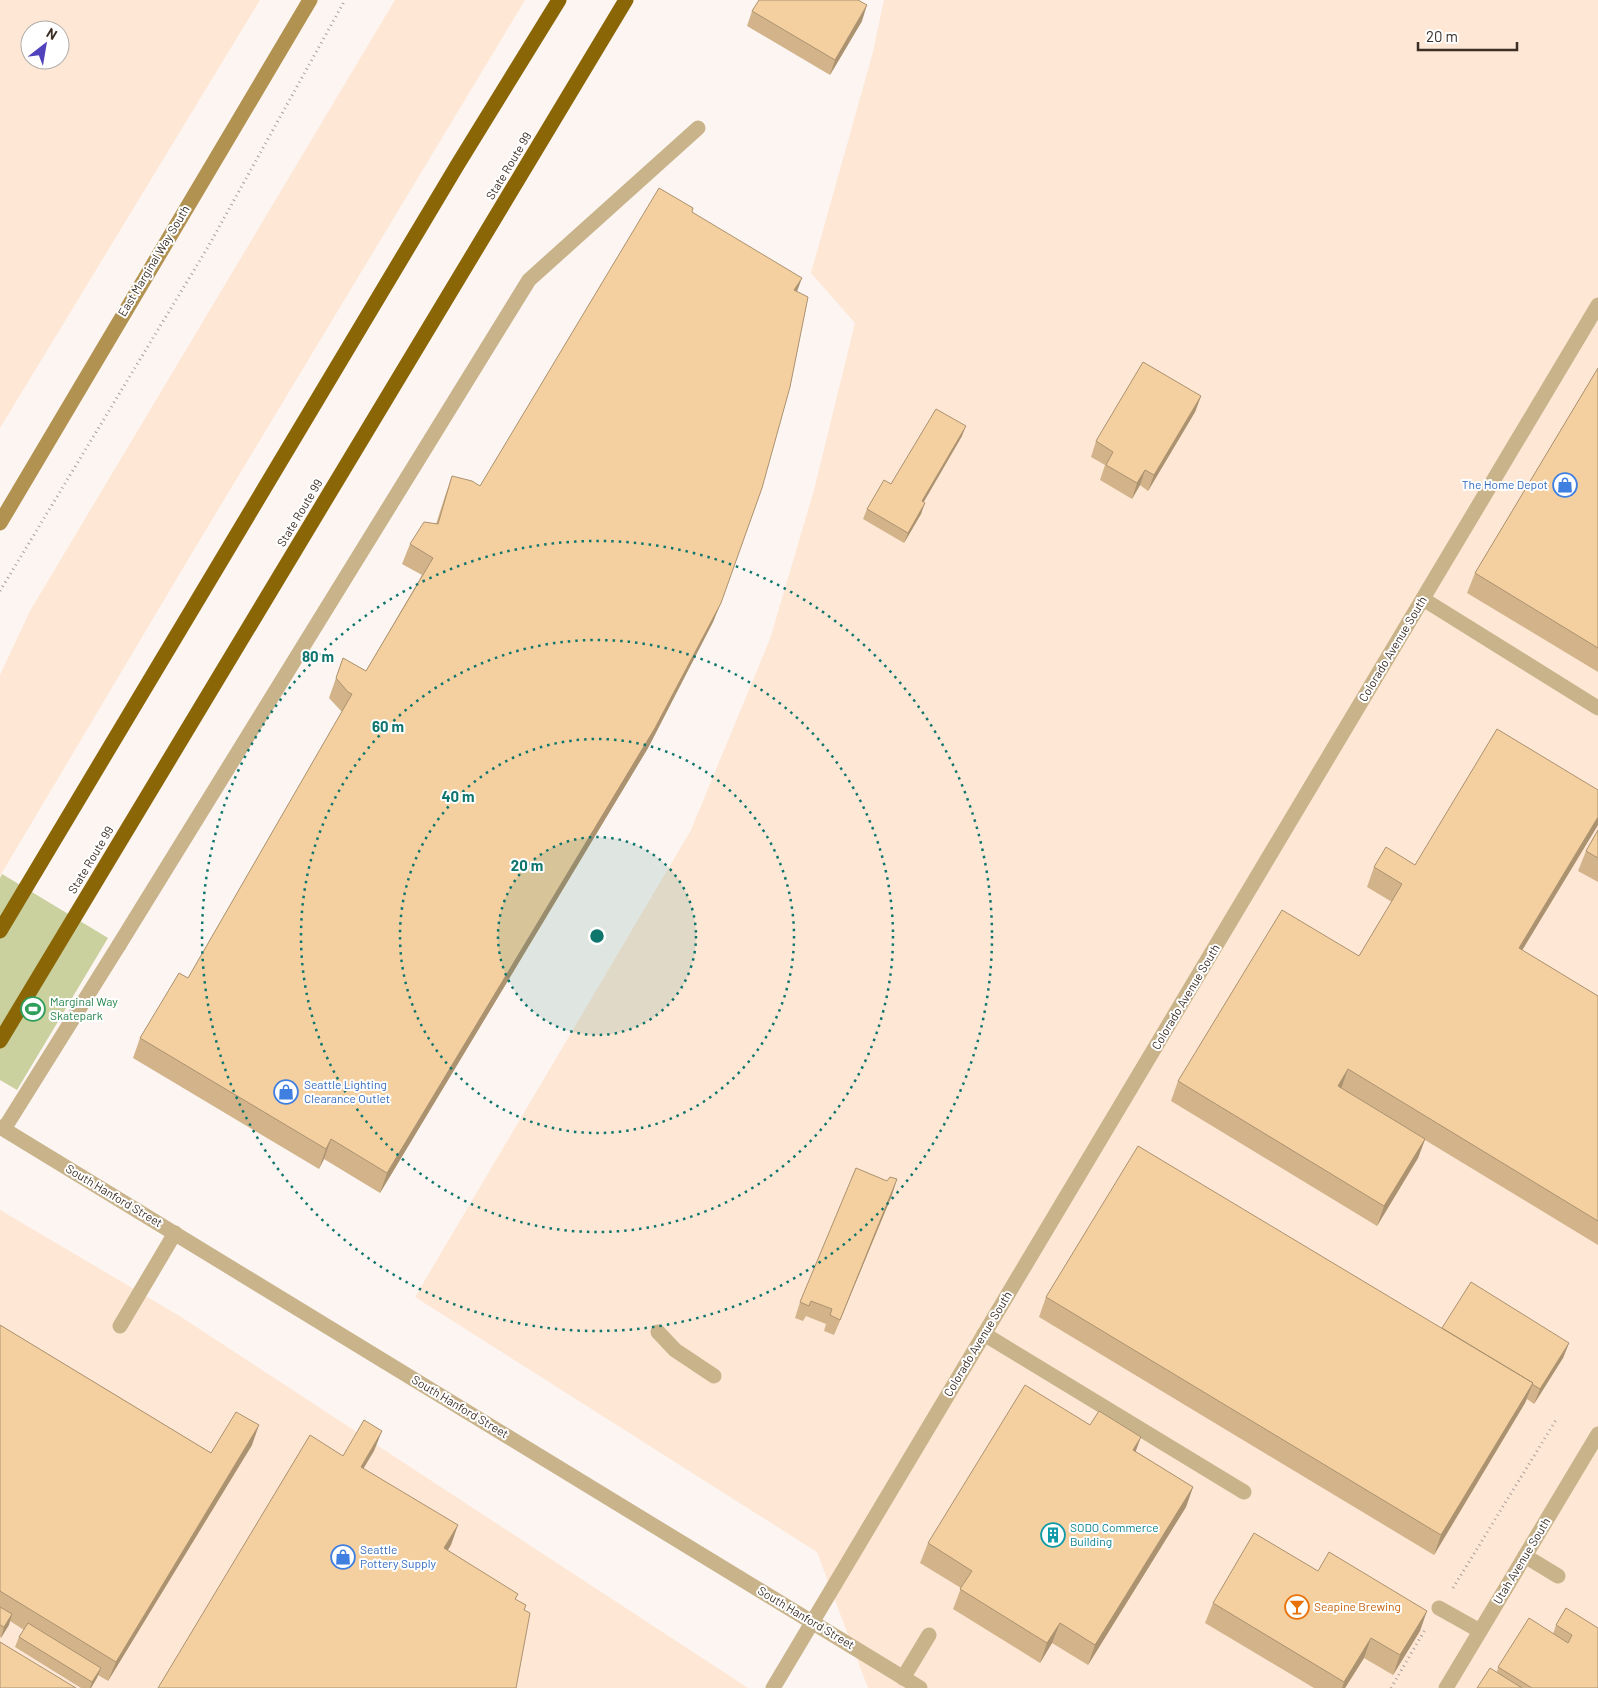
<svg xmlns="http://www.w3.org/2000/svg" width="1598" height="1688" font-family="Barlow,sans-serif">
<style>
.built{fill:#fee7d5;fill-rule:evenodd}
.green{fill:#cad19e}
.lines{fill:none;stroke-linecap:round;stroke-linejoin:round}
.path{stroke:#aaa19b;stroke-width:3;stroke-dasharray:1 4;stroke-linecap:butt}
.service{stroke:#c9b38a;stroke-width:15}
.minor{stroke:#c9b38a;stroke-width:15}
.tertiary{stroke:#c9b38a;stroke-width:15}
.secondary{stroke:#b19251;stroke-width:15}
.motorway{stroke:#8a6606;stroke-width:15}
.wall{fill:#d2b38a}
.shaded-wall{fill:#ab9270}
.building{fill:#f4d0a0;stroke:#ab9270}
.ring{fill:none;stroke:#0f766e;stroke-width:2.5;stroke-dasharray:2.5 5}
.labels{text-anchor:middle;stroke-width:4;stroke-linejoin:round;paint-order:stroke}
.street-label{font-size:12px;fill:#3b2f26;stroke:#fff}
.shop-label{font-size:12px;fill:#366cbe;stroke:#fff;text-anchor:start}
.leisure-label{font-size:12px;fill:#27864d;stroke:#fff;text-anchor:start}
.culture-label{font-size:12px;fill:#0d838f;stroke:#fff;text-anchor:start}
.food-label{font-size:12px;fill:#c56008;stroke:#fff;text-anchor:start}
.centre{fill:#0f766e;stroke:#fff;stroke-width:2.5}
.ring-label{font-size:15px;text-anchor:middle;font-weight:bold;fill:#0f766e;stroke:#fff;stroke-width:4;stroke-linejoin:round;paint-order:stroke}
</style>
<rect width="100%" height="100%" fill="#fcf5f1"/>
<!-- built -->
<path class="built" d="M0,0H260L0,428ZM30,30H60V60H30Z
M395,0H525L192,553L0,876V675L30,611Z
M884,0H1598V1688H868L817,1552L415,1297L691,830L770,639L814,490L855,323L811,273L873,52Z
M0,1210L178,1315L748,1688H0Z"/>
<!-- green -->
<path class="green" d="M2,874L108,938L17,1090L0,1080V878Z"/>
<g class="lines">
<!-- path -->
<path class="path" d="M0,591L208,247L345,0
M1453,1588L1556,1420
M1391,1688L1426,1628"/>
<!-- service -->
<path class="service" d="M1423,599L1598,708
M119,945L529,280L698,128
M120,1326L175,1233
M658,1332L675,1350L714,1376
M984,1334L1244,1492
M1525,1556L1558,1576
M1439,1608L1480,1631
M903,1678L929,1635"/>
<!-- minor -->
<path class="minor" d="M4,1129L119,945
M773,1688L1598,305
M1446,1688L1598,1434"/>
<!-- tertiary -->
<path class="tertiary" d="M0,1127L920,1688"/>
<!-- secondary -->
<path class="secondary" d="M0,523L310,0"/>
<!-- motorway -->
<path class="motorway" d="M0,931L458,164L559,0
M0,1041L626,0"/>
</g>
<!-- wall -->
<path class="wall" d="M752,11L862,21L830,75L747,26Z
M692,212L797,292L762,488L713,622L648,748L380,1193L324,1159L319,1169L133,1058L140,1038L188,978L342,712L329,698L343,658L366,671L422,575L402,564L410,544L436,524L445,496L452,476L480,486Z
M1598,368V672L1467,593L1475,573Z
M1201,396L1195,412L1148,491L1140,485L1132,499L1100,480L1105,465L1091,457L1096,441Z
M962,436L923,502L921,514L904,543L863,519L867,509L891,484Z
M1598,790V825L1522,950L1598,996V1245L1425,1140L1418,1158L1377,1226L1171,1101L1178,1081L1359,956L1392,902L1367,887L1374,867L1415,865Z
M1598,830V882L1578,871L1586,851Z
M892,1195L834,1335L824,1331L826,1324L806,1316L803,1321L795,1318L800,1302Z
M1046,1297L1442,1329L1569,1343L1563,1358L1534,1404L1527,1399L1525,1403L1434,1555L1039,1317Z
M0,1325L211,1453L252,1445L108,1681L98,1675L91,1688H81L15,1647L19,1637L24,1630L10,1621L1,1638L0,1637Z
M1090,1425L1135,1451L1193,1487L1186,1507L1088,1665L1052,1643L1040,1663L953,1609L961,1588L920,1563L928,1543Z
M1318,1571L1420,1631L1393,1675L1364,1658L1345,1688H1314L1205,1623L1213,1603Z
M1566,1608L1598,1688H1477L1497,1672L1498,1667L1553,1634L1556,1625Z"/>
<!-- shaded-wall -->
<path class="shaded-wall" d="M867,5L862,21L830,75L835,60Z
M802,278L795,297L794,290Z
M1201,396L1195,412L1148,491L1154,475Z
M966,426L962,436L918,512L922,501Z
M1145,470L1140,485L1132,499L1137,483Z
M925,503L921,514L904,543L908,533Z
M721,603L713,622L648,748L380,1193L387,1173Z
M1598,817V825L1512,967L1519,948Z
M1348,1069L1341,1089L1338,1086Z
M331,1139L324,1159L319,1169L326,1149Z
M1425,1139L1418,1158L1377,1226L1384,1206Z
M897,1179L892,1195L834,1335L840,1320Z
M1569,1343L1563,1358L1534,1404L1540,1389Z
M1533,1383L1525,1403L1434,1555L1441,1535Z
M259,1425L252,1445L108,1681L116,1662Z
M382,1431L374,1451L353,1486L361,1467Z
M1141,1437L1134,1456L1133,1450Z
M1193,1487L1186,1507L1088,1665L1095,1645Z
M458,1525L451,1545L437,1568L444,1548Z
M1427,1611L1420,1631L1393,1675L1400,1655Z
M12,1614L9,1625L1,1638L4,1627Z
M1060,1623L1052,1643L1040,1663L1047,1643Z
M1371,1638L1364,1658L1345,1688H1342L1344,1682Z
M101,1668L97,1678L91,1688H90L92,1682Z"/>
<!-- building -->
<path class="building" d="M759,0H858L867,5L835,60L752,11Z
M659,188L693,208L692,212L802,278L794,290L808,297L790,387L762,488L721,603L655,728L387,1173L331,1139L326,1149L140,1038L179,973L188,978L352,694L348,692L336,678L343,658L366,671L433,558L410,544L424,522L438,524L452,476L472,481L480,486Z
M1143,362L1201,396L1154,475L1145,470L1137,483L1106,465L1113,452L1096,441Z
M1598,368V648L1475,573Z
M936,409L966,426L922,501L925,503L908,533L867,509L884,480L891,484Z
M1497,729L1598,790V817L1519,948L1598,996V1221L1348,1069L1338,1086L1425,1139L1384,1206L1178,1081L1282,910L1359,956L1402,884L1374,867L1386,847L1415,865Z
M1598,830V858L1586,851Z
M1138,1146L1533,1383L1441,1535L1046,1297Z
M856,1168L887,1181L890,1177L897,1179L840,1320L830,1315L832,1309L811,1301L809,1306L800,1302Z
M1471,1282L1569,1343L1540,1389L1532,1384L1533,1383L1442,1328Z
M0,1325L211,1453L236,1412L259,1425L116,1662L0,1591Z
M1025,1385L1090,1425L1099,1411L1141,1437L1133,1450L1193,1487L1095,1645L1060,1623L1047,1643L960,1589L972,1571L928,1543Z
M364,1420L382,1431L361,1467L458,1525L444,1548L518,1594L515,1599L526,1605L524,1610L530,1613L516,1688H158L310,1435L343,1456Z
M1254,1533L1318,1571L1329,1552L1427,1611L1400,1655L1371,1638L1344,1682L1213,1603Z
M0,1607L12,1614L4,1627L0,1625Z
M1566,1608L1598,1628V1688H1532L1498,1667L1529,1618L1568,1643L1572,1635L1556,1625Z
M28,1623L101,1668L92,1682L19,1637Z
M0,1642L76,1688H0Z
M1490,1668L1522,1688H1477Z"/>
<!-- distance rings -->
<circle cx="597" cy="936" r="99" fill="#0f766e" fill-opacity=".12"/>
<g class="ring">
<circle cx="597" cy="936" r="99"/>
<circle cx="597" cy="936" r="197"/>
<circle cx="597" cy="936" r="296"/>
<circle cx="597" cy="936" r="395"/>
</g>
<!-- icons -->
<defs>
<g id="shop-ring" transform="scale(1.25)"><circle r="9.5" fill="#fff" stroke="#3f7fe0" stroke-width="1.5"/><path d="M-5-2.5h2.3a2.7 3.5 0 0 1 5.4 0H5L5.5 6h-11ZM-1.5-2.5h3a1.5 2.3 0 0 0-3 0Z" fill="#3f7fe0"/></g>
<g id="stadium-ring" transform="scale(1.25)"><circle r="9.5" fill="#fff" stroke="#2e9e5b" stroke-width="1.5"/><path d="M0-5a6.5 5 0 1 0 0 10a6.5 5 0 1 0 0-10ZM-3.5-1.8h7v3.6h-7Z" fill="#2e9e5b"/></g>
<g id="building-ring" transform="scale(1.25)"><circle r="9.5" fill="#fff" stroke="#0f9aa8" stroke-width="1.5"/><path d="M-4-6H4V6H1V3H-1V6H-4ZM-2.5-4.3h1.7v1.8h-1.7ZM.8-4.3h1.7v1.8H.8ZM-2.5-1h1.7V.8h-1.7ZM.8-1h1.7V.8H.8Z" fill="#0f9aa8"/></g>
<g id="bar-ring" transform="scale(1.25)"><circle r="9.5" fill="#fff" stroke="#e8710a" stroke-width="1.5"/><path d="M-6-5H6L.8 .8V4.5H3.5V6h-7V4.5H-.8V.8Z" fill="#e8710a"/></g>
</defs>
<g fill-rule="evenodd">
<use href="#shop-ring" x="1565" y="485"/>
<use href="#stadium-ring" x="33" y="1009"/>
<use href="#shop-ring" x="286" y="1092"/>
<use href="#building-ring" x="1053" y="1535"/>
<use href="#shop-ring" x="343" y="1557"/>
<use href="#bar-ring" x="1297" y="1607"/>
</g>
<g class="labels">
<!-- street labels -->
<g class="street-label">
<text transform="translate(509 166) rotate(-59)" y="4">State Route 99</text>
<text transform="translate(154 261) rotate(-59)" y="4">East Marginal Way South</text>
<text transform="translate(300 513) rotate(-59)" y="4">State Route 99</text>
<text transform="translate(1393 649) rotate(-59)" y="4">Colorado Avenue South</text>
<text transform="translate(91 860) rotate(-59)" y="4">State Route 99</text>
<text transform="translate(1186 997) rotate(-59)" y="4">Colorado Avenue South</text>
<text transform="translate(114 1196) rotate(31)" y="4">South Hanford Street</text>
<text transform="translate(978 1344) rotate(-59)" y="4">Colorado Avenue South</text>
<text transform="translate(460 1407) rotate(31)" y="4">South Hanford Street</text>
<text transform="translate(1522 1561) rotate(-59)" y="4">Utah Avenue South</text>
<text transform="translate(806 1618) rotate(31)" y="4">South Hanford Street</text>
</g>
<!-- shop labels -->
<g class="shop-label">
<text x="1548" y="489" text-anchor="end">The Home Depot</text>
<text x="304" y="1089">Seattle Lighting<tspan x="304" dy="14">Clearance Outlet</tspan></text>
<text x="360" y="1554">Seattle<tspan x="360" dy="14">Pottery Supply</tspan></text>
</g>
<!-- leisure labels -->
<g class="leisure-label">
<text x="50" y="1006">Marginal Way<tspan x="50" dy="14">Skatepark</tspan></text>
</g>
<!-- culture labels -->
<g class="culture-label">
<text x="1070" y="1532">SODO Commerce<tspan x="1070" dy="14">Building</tspan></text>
</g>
<!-- food labels -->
<g class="food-label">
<text x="1314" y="1611">Seapine Brewing</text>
</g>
</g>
<circle cx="597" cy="936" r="8" class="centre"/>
<g class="ring-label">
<text x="318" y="662">80 m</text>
<text x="388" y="732">60 m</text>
<text x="458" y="802">40 m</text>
<text x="527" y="871">20 m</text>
</g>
<!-- north arrow -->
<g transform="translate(45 45) rotate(31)"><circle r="24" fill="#ffffff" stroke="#b1aca8"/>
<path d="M0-4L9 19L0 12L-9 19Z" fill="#5042ba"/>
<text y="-8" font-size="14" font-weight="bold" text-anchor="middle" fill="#3b2f26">N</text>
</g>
<!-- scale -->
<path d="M1418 42v8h99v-8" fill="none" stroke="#3b2f26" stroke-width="2.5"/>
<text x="1426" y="42" font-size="15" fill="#3b2f26" stroke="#ffffff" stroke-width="4" paint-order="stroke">20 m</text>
</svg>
